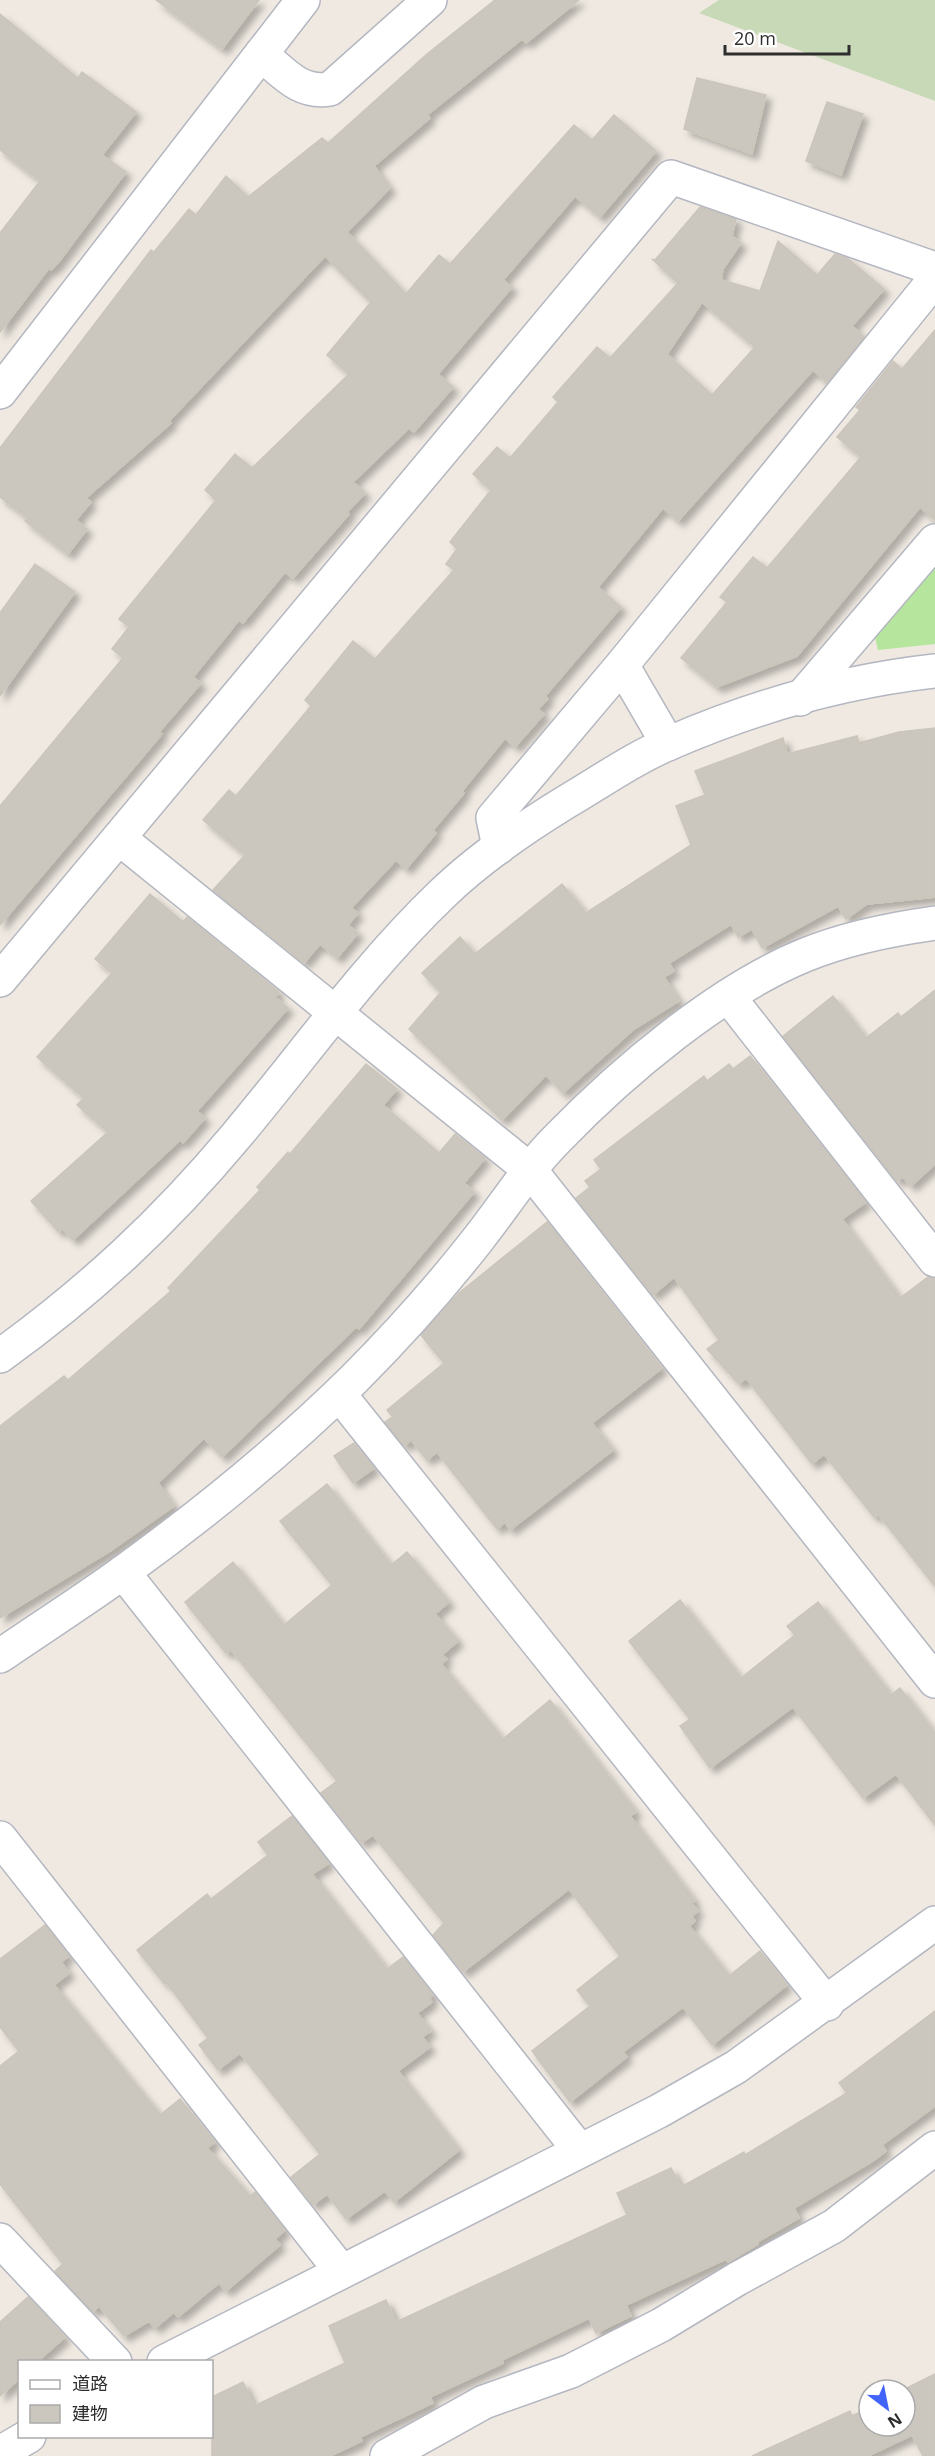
<svg xmlns="http://www.w3.org/2000/svg" width="935" height="2456" font-family="'Open Sans','Noto Sans JP',sans-serif">
<style>
.green{fill:#b6e59e}
.cemetery{fill:#c8d9b8}
.building{fill:#cbc7bf;stroke:#cbc5ba;stroke-width:1.5;fill-rule:evenodd;filter:url(#shadow)}
.lines{fill:none;stroke-linecap:round;stroke-linejoin:round}
.street-casing{stroke:#b4b7c1;stroke-width:36}
.secondary-casing{stroke:#b4b7c1;stroke-width:36}
.street{stroke:#fff;stroke-width:33}
.secondary{stroke:#fff;stroke-width:33}
</style>
<defs>
<filter id="shadow"><feDropShadow dx="5.5" dy="5.5" stdDeviation="3" flood-color="#0004"/></filter>
</defs>
<rect width="100%" height="100%" fill="#efe9e1"/>
<!-- green -->
<path class="green" d="M935,557V644L878,650L873,628Z"/>
<!-- cemetery -->
<path class="cemetery" d="M719,0H935V101L699,13Z"/>
<!-- building -->
<path class="building" d="M156,0H259L222,49Z
M495,0H579L526,43L522,39L427,115L430,118L374,166L390,188L347,232L406,294L439,255L450,264L574,125L592,140L614,115L656,151L600,217L575,196L503,280L512,287L438,374L453,387L414,432L409,428L353,482L365,493L347,512L349,514L293,578L285,572L243,623L239,620L193,677L201,683L159,732L162,734L0,925V806L123,658L112,649L129,627L119,619L216,500L205,490L235,454L252,468L349,374L327,355L371,302L325,256L169,421L171,423L86,498L91,502L76,520L87,529L68,554L25,521L28,518L0,497V448L151,250L154,252L189,209L196,215L226,176L248,197L322,138L328,143L427,54Z
M0,14L78,78L82,72L136,112L102,155L126,172L58,263L51,270L49,268L0,332V233L40,181L0,150Z
M697,78L766,95L752,154L684,129Z
M827,102L863,114L841,175L806,161Z
M700,207L736,219L732,236L741,243L723,269L721,280L760,291L778,241L817,275L835,254L847,258L884,289L852,326L864,337L827,382L813,370L678,521L663,508L598,587L621,607L545,696L548,699L538,709L544,714L515,747L505,738L462,791L464,793L433,830L436,833L406,869L396,860L351,908L358,913L348,925L358,933L337,958L320,944L304,963L213,890L245,855L203,820L229,790L236,796L311,706L305,700L353,641L375,659L454,570L446,564L457,549L450,542L491,490L473,474L497,447L510,458L558,402L553,397L597,347L610,358L678,283L652,259L655,260ZM702,302L755,347L712,395L667,354Z
M935,330V520L920,507L797,656L717,687L681,658L727,602L720,597L753,557L767,568L861,457L837,437L860,410L856,407L893,361L902,369Z
M35,564L75,592L0,696V613Z
M935,728V897L867,904L846,919L838,906L762,948L752,929L738,937L731,924L669,963L674,971L664,977L679,1001L634,1029L563,1093L546,1075L502,1120L409,1029L441,992L422,973L460,937L475,954L562,884L586,913L691,845L676,806L705,795L695,771L783,738L787,754L857,736L859,743L899,732Z
M150,894L183,922L187,917L279,992L275,997L288,1008L197,1111L205,1118L183,1143L180,1140L73,1240L62,1228L59,1232L31,1201L108,1132L77,1105L84,1098L37,1057L112,973L95,959Z
M935,990V1164L911,1186L903,1177L897,1181L783,1036L833,996L866,1038L898,1013L901,1017Z
M750,1056L866,1202L842,1219L900,1298L928,1277L935,1278V1586L878,1514L874,1517L824,1454L812,1464L746,1378L739,1384L707,1349L719,1340L674,1277L653,1295L576,1198L590,1187L585,1181L601,1169L594,1160L704,1076L707,1081L729,1064L733,1069Z
M366,1064L397,1089L383,1105L439,1153L455,1134L485,1158L464,1183L474,1192L359,1329L356,1327L222,1457L204,1438L158,1483L174,1506L110,1551L0,1618V1426L64,1376L68,1380L171,1291L168,1288L260,1190L257,1187L288,1152L290,1154Z
M547,1222L662,1368L592,1423L613,1450L510,1530L505,1522L497,1529L437,1452L427,1460L411,1440L404,1446L385,1422L393,1417L387,1410L444,1363L421,1335L459,1293Z
M354,1443L374,1468L353,1483L334,1456Z
M327,1484L391,1565L407,1552L449,1602L435,1614L458,1641L442,1655L447,1659L441,1664L503,1739L550,1700L636,1812L630,1816L695,1901L691,1903L698,1911L692,1916L695,1921L689,1926L729,1976L760,1951L787,1985L712,2045L683,2007L623,2052L627,2057L570,2102L532,2051L590,2006L577,1990L620,1956L569,1889L463,1972L433,1935L444,1923L373,1835L361,1843L321,1793L337,1781L231,1650L226,1653L185,1602L233,1562L284,1625L332,1585L280,1521Z
M680,1600L741,1678L795,1635L787,1626L818,1602L891,1695L900,1688L935,1733V1825L896,1774L863,1798L793,1707L710,1768L680,1726L690,1719L629,1641Z
M292,1816L329,1863L312,1874L387,1969L403,1957L433,1995L429,1998L432,2002L417,2013L431,2031L422,2037L430,2047L398,2071L459,2150L394,2202L385,2191L346,2219L327,2194L313,2205L291,2177L320,2154L240,2053L218,2070L199,2045L208,2038L166,1982L164,1983L137,1950L207,1894L211,1899L268,1855L258,1842Z
M45,1925L69,1956L61,1962L69,1973L54,1985L160,2115L180,2099L215,2142L207,2148L250,2196L255,2192L285,2230L275,2239L280,2245L226,2291L219,2283L178,2317L174,2312L155,2328L149,2321L124,2336L99,2306L93,2312L55,2271L63,2264L0,2184V2066L19,2051L0,2027V1959Z
M935,2011V2106L882,2145L886,2151L873,2161L794,2208L799,2218L757,2242L758,2244L728,2262L726,2259L626,2305L631,2316L596,2333L589,2318L502,2360L503,2363L430,2397L433,2403L360,2437L362,2441L330,2456H212V2397L243,2382L254,2406L345,2363L329,2326L386,2300L396,2322L627,2215L617,2193L671,2168L681,2187L744,2152L745,2155L847,2093L839,2083Z
M28,2297L65,2337L38,2361H20V2378L0,2396V2322Z
M935,2374V2456H923L912,2435L868,2456H752L850,2411L852,2416L869,2408V2426H905L903,2390Z"/>
<g class="lines">
<!-- street casing -->
<g class="street-casing">
<path id="street" d="M261,54C283,72 299,94 330,89L430,0
M0,392L303,0
M622,665L668,744
M800,699L935,541
M119,838L530,1170L935,1681
M499,847L493,818L622,665L935,279
M0,980L671,177L935,269
M728,996L935,1260
M339,1394L827,2004
M123,1572L580,2151
M0,1656C42,1627 85,1600 126,1570C206,1512 283,1449 354,1379C398,1335 440,1288 479,1238C505,1205 528,1168 558,1138C623,1071 719,990 805,955C846,938 892,929 935,923
M0,1838L341,2271
M0,2240L115,2362
M164,2362L659,2111L736,2067L935,1923
M0,2453L29,2436
M387,2456L484,2402L571,2371L661,2325L737,2279L834,2226L935,2148"/>
</g>
<!-- secondary casing -->
<g class="secondary-casing">
<path id="secondary" d="M0,1356C91,1290 164,1222 236,1136C304,1055 365,968 441,895C478,859 522,829 566,802C600,782 634,758 670,743C753,707 845,681 935,671"/>
</g>
<!-- street -->
<use href="#street" class="street"/>
<!-- secondary -->
<use href="#secondary" class="secondary"/>
</g>
<!-- legend -->
<rect x="18" y="2360" width="195" height="78" fill="#ffffff" stroke="#ababab" stroke-width="1.5"/>
<rect x="30" y="2380" width="30" height="9" fill="#ffffff" stroke="#ababab" stroke-width="1.5"/>
<text x="72" y="2390" font-size="18" fill="#2e2e2e">道路</text>
<rect x="30" y="2405" width="30" height="18" fill="#cbc7bf" stroke="#ababab" stroke-width="1.5"/>
<text x="72" y="2420" font-size="18" fill="#2e2e2e">建物</text>
<!-- north arrow -->
<g transform="translate(887 2408) rotate(148)"><circle r="28" fill="#ffffff" stroke="#ababab" stroke-width="1.5"/>
<path d="M0-4.5L10 22L0 15L-10 22Z" fill="#4264fb"/>
<text y="-9" font-size="16" font-weight="bold" text-anchor="middle" fill="#2e2e2e">N</text>
</g>
<!-- scale -->
<path d="M725 45v9h124v-9" fill="none" stroke="#2e2e2e" stroke-width="3"/>
<text x="734" y="45" font-size="18" fill="#2e2e2e" stroke="#ffffff" stroke-width="4.5" paint-order="stroke">20 m</text>
</svg>
